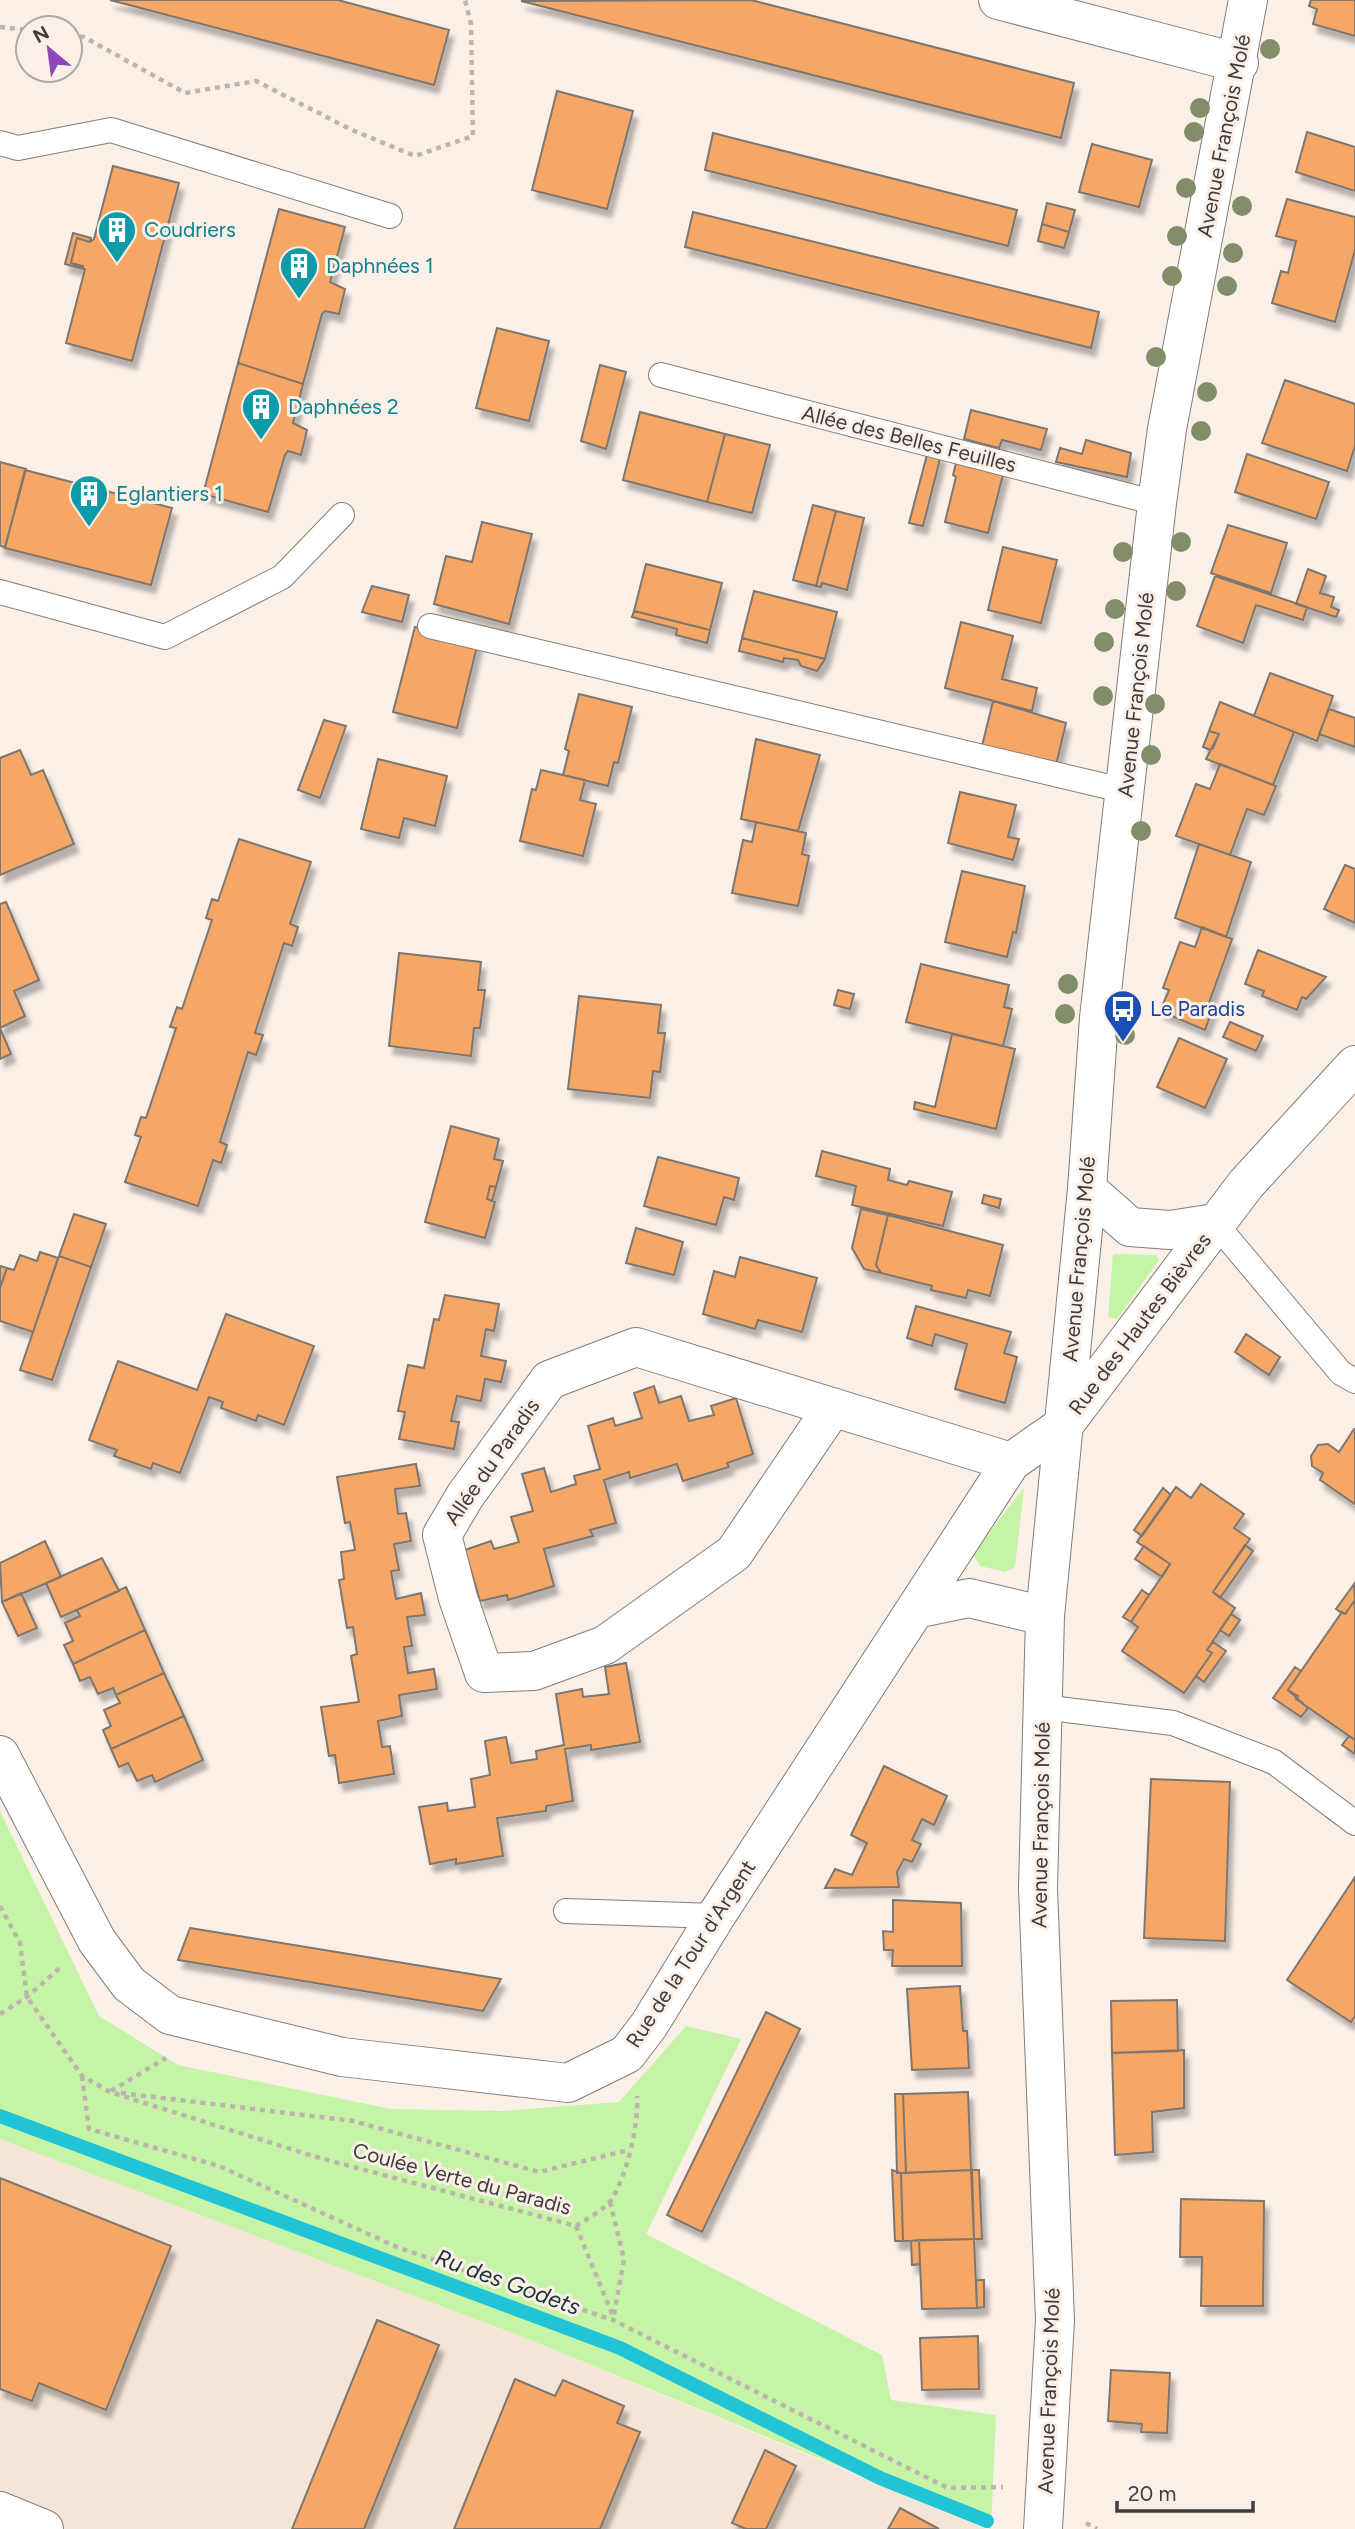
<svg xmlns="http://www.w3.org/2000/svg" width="1355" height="2529" font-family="Figtree,sans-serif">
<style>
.built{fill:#f4e5d7}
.green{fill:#c5f4a6}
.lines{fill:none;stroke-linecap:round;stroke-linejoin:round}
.stream{stroke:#21c3d7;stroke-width:14}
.building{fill:#f6a765;stroke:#7e766f;stroke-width:2;filter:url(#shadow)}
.lane-casing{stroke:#857d75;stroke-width:26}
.street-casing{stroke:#857d75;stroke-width:40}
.path{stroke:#bcb4ad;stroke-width:4.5;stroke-dasharray:5 5;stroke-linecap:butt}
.lane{stroke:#fff;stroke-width:24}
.street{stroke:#fff;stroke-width:38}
.tree{fill:#828e69}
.labels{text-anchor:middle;stroke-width:6;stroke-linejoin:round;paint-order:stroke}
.street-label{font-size:21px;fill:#403c39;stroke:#faf0e8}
.culture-label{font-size:21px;fill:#0d838f;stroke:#faf0e8;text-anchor:start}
.transit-label{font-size:21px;fill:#164399;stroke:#faf0e8;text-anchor:start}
.water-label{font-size:23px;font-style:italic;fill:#1a3236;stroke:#faf0e8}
</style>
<defs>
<filter id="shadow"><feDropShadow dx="4.5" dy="8" stdDeviation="2" flood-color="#0004"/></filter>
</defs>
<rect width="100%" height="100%" fill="#faf0e8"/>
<!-- built -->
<path class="built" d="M0,2139L523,2337L985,2529H0Z"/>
<!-- green -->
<path class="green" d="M1113,1254L1156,1255L1159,1260L1117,1319L1108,1317Z
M1024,1488L1015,1567L1005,1572L980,1566L974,1556L975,1550Z
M0,1811L99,2016L178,2065L391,2109L502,2111L619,2102L686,2026L741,2039L646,2234L882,2355L891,2400L996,2415L991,2529L523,2337L0,2139Z"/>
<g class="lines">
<!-- stream -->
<path class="stream" d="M0,2116L620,2348L880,2478L987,2521"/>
</g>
<!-- building -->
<path class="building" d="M110,0H338L449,30L434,85Z
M751,0L1074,83L1061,138L521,1Z
M1311,0H1355V36L1313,24L1317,9L1309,6Z
M557,91L633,111L607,209L532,190Z
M1307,132L1355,147V191L1296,172Z
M713,133L1017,210L1008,246L705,170Z
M1092,144L1152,160L1139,207L1079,192Z
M113,166L179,183L132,361L66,343L85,269L71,263L77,238L90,242L94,239Z
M1287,199L1355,217V250L1335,322L1272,303L1281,271L1288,273L1296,241L1276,236Z
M1047,203L1075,210L1069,232L1042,224Z
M279,209L345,227L330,282L345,289L339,314L325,311L322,314L303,384L238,363Z
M693,212L1099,312L1091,348L685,247Z
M1042,224L1069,232L1064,248L1038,241Z
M73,233L91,238L90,242L77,238L71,263L83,266V269L65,264Z
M497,328L549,341L529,421L476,408Z
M238,363L303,384L293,423L307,430L301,455L288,451L285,455L268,512L203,494Z
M600,365L626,372L606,449L581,441Z
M1285,380L1355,404V446L1347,471L1262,443Z
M971,410L1047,429L1041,450L1002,440L999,448L964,439Z
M640,412L725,434L707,502L623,480Z
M725,434L770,445L752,513L707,502Z
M1086,440L1131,453L1127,477L1056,462L1060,448L1082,454Z
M928,451L941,455L923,526L909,523Z
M1247,454L1329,482L1316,519L1235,492Z
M957,459L1004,471L988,533L945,522L956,477L953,475Z
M0,462L26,469L5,547L0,546Z
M25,470L172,508L151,585L5,548Z
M813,505L836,511L816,586L793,580Z
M836,511L864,518L847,590L822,583L821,587L816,586Z
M482,522L532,534L509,624L434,604L446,556L472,562Z
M1228,525L1287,543L1271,593L1211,573Z
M1003,547L1057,560L1041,623L988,610Z
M646,564L722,583L710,630L634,611Z
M1308,569L1326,576L1320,593L1334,597L1331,607L1339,610L1336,617L1296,604Z
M1215,576L1307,607L1303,620L1256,605L1243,643L1197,626Z
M372,586L409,595L402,622L362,612Z
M754,591L837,612L825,659L742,638Z
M634,611L710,630L707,643L676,635L677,629L632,617Z
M961,622L1013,636L1002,679L1037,688L1032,711L945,688Z
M415,627L478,642L457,728L393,712Z
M742,638L825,659L817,671L801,666L798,660L784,658L783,662L739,651Z
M1270,673L1333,696L1317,741L1254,716Z
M579,694L632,707L618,763L614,762L608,786L563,775L569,751L565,749Z
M993,701L1066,723L1056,765L982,746Z
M1220,702L1294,732L1273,785L1206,759L1219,734L1209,731Z
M1329,709L1355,718V747L1319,734Z
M324,720L346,726L320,798L298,790Z
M1209,731L1219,734L1213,748L1210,750L1203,747Z
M756,739L820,755L798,831L741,819Z
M20,750L31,775L43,770L74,844L0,875V758Z
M378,759L447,776L435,826L404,818L399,838L361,829Z
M1220,764L1276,786L1264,815L1247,809L1230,855L1176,836L1196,784L1210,789Z
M541,770L585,780L580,800L596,804L583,856L520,841L532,789L536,790Z
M960,792L1016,805L1008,837L1019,839L1013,860L948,843Z
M756,822L806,833L802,854L809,856L798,906L732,893L743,840L752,842Z
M239,839L311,862L290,924L298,927L292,946L284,943L255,1033L263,1035L256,1055L248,1052L220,1142L227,1145L221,1163L213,1160L198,1206L125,1182L141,1137L135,1135L141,1117L146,1118L176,1028L170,1027L177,1007L182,1009L212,920L206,918L212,899L218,901Z
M1199,844L1251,862L1226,937L1175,918Z
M1345,865L1355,869V923L1324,909Z
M962,871L1025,886L1016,933L1013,932L1007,957L945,942Z
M6,902L39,980L14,991L25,1016L0,1028V904Z
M1202,927L1232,939L1209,1003L1214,1005L1205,1030L1160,1011L1169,990L1163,988L1180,942L1195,947Z
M1258,950L1326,977L1306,999L1302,997L1297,1010L1262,996L1264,991L1245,984Z
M399,953L481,962L478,990H485L480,1028H474L471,1056L389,1046Z
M921,964L1009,985L1004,1007L1012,1009L1003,1046L906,1022Z
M838,990L854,994L850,1009L834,1005Z
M579,996L661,1005L658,1033H665L660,1072L653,1071L650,1098L568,1089Z
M1230,1022L1263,1036L1256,1051L1223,1037Z
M0,1028L11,1054L0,1059Z
M952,1034L1015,1049L996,1129L914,1109L915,1102L935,1107Z
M1179,1038L1227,1059L1205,1108L1157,1087Z
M451,1126L499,1139L494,1159L503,1161L496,1187L490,1186L487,1199L495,1202L485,1238L425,1222Z
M822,1151L890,1169L888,1180L907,1185L909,1181L952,1192L943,1226L852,1205L856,1186L816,1176Z
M658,1157L739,1178L734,1200L724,1197L716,1225L644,1206Z
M490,1186L496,1187L492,1201L487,1199Z
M984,1195L1001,1199L999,1208L982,1203Z
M861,1209L888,1215L876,1265L881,1273L864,1269L852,1248Z
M74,1214L106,1224L91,1267L59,1256Z
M888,1215L1003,1245L990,1296L968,1290L966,1298L931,1290L932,1286L881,1273L876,1265Z
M636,1228L683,1242L674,1275L626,1263Z
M40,1252L58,1258L33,1332L0,1321V1288L7,1268L14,1270L20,1255L37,1261Z
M59,1256L91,1267L52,1380L20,1370Z
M740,1257L817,1278L802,1332L758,1320L755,1329L703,1314L714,1271L735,1277Z
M0,1266L7,1268L0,1288Z
M445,1295L499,1304L494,1331L486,1329L481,1356L506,1361L501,1382L485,1379L481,1401L457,1396L451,1421L459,1422L454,1449L399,1439L405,1412L398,1411L408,1365L424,1368L434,1319L439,1320Z
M916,1306L1011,1332L1004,1353L1017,1357L1005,1403L955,1389L967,1344L935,1334L932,1346L907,1338Z
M226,1314L314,1346L284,1425L258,1415L256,1421L221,1408L223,1402L209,1397L180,1473L153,1463L151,1469L114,1456L117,1450L89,1440L118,1361L197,1390Z
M1246,1334L1280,1357L1269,1375L1235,1352Z
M654,1386L659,1403L681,1396L689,1421L714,1415L711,1406L736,1398L753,1454L727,1463L729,1467L683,1481L677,1464L630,1478L629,1472L604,1480L616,1523L590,1530L593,1536L544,1549L554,1586L508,1600L507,1595L480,1601L465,1550L491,1541L494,1549L519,1542L511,1517L533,1511L522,1474L544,1468L551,1492L576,1484L574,1476L600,1469L588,1426L613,1418L615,1426L642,1418L634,1393Z
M1354,1429L1355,1430V1504L1320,1480L1323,1473L1312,1466L1311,1456L1318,1445L1328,1444L1339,1452Z
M416,1464L420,1486L395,1489L398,1514L406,1513L411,1541L394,1544L399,1570L391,1571L396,1599L421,1593L425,1615L407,1617L412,1646L404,1647L408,1673L434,1669L437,1689L399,1695L402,1716L378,1721L382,1747L390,1746L394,1774L339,1783L335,1755L329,1756L321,1707L359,1702L351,1656L357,1654L353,1627L347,1628L339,1580L344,1579L341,1552L355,1550L350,1522L345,1523L337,1477Z
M1201,1484L1244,1514L1234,1528L1250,1539L1213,1592L1235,1608L1207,1650L1212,1653L1184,1693L1122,1651L1138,1627L1131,1622L1170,1564L1137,1542L1176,1487L1191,1498Z
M1163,1488L1171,1495L1142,1536L1134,1530Z
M45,1541L61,1577L2,1602L0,1563Z
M1245,1545L1253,1551L1220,1598L1213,1592Z
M1144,1546L1170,1564L1162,1577L1135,1559Z
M102,1558L119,1591L61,1617L46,1583Z
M1354,1584L1355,1600L1345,1614L1342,1613L1336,1609Z
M126,1587L145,1630L73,1664L64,1645L73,1641L65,1623L80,1616L77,1610Z
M1142,1590L1149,1595L1131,1622L1123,1617Z
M21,1593L37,1628L18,1636L2,1602Z
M1355,1600V1740L1296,1699L1298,1696L1288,1690L1342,1612L1345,1614Z
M1231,1614L1240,1620L1229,1636L1220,1630Z
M145,1630L164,1673L116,1695L113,1688L98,1694L90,1677L80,1681L73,1664Z
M1213,1642L1226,1651L1204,1682L1196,1676L1212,1653L1207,1650Z
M626,1663L640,1742L591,1750V1745L565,1749L573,1801L546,1806V1811L497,1818L503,1856L456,1864V1859L430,1864L419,1807L447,1803L448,1811L475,1807L471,1779L490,1775L485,1741L506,1737L511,1763L537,1759L536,1751L564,1745L556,1694L582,1689L583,1697L609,1694L605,1667Z
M1295,1667L1301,1671L1288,1690L1308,1708L1301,1717L1273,1698Z
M164,1673L184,1716L111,1749L103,1730L111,1726L104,1710L120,1703L116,1695Z
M184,1716L203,1760L155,1782L152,1775L137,1781L128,1763L119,1767L111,1749Z
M1349,1736L1355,1740V1754L1342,1745Z
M884,1766L947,1796L934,1825L922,1819L912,1840L921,1844L912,1862L904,1859L897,1872L899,1887L825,1888L835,1869L852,1875L867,1843L851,1835Z
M1151,1779L1230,1782L1225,1941L1144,1938Z
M1355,1877V2016L1351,2022L1287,1980Z
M893,1900L961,1903L962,1966H892L893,1950H884L883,1931L893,1932Z
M190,1928L501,1979L483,2011L178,1960Z
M960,1986L963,2031H967L969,2068L912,2070L907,1989Z
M1177,2000L1178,2051L1112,2053L1111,2001Z
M766,2012L800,2029L702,2232L667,2215Z
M1184,2050V2108L1152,2112L1153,2152L1115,2155L1112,2053Z
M968,2092L971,2170L906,2173L903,2094Z
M895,2094H903L906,2173H897Z
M892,2170L901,2173L903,2241H895Z
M971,2170L974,2239L903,2241L901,2173Z
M972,2170H979L982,2239H974Z
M0,2178L171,2246L106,2410L39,2383L32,2401L0,2389Z
M1181,2199L1264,2201L1263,2306H1201L1202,2257H1180Z
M974,2239L977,2308L922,2309L919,2240Z
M919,2240L920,2264L912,2265L911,2241Z
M976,2280H984V2307L977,2308Z
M377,2320L439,2345L364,2529H292Z
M978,2336L979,2389L922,2390L920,2338Z
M1111,2370L1170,2373L1167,2433L1141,2432L1142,2424L1108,2421Z
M515,2379L555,2396L563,2380L624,2406L617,2423L640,2432L600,2529H454Z
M765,2450L796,2466L766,2529H746L732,2523Z
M900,2508L939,2529H888Z"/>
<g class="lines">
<!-- lane casing -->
<g class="lane-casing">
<path id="lane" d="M0,143L18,148L111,130L390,216
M661,375L1157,503
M0,592L165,637L282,577L342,515
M430,626L1126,791
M1215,1223L1341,1373L1355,1381
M1042,1707L1173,1723L1274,1762L1355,1823
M566,1911L716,1916"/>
</g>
<!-- street casing -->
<g class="street-casing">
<path id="street" d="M998,0L1239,63
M1087,1189L1130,1227L1170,1230L1215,1223
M833,1407L734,1553L605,1645L534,1671L484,1673L458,1598L442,1535L465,1496L549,1380L636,1347L1011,1462
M916,1609L969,1598L1045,1616
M0,1755L97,1941L129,1984L170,2015L342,2057L568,2083L627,2054L649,2025L716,1916L1011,1462L1064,1425L1246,1184L1355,1065
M0,2511L44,2529
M1043,2529L1055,2320L1038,1888L1045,1616L1087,1189L1099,1018L1157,503L1167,429L1248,0"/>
</g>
<!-- path -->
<path class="path" d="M0,27L28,30
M70,35L84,37L185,93L256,81L352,130L415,156L473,136L471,24L465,0
M0,1906L20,1943L27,1997L82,2076L110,2092L316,2157L576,2226C587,2219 604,2210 611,2200C627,2176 639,2123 637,2096
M0,2014L27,1997L62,1966
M82,2076L89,2129L219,2166L399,2248L613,2320L948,2488L1003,2487
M111,2091L166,2058
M121,2093L353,2121L539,2172L629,2150
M610,2202L624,2259L613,2320
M576,2226L613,2316
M1086,2523L1097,2529"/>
<!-- lane -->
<use href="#lane" class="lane"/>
<!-- street -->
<use href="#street" class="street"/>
</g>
<!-- trees -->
<g class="tree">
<circle cx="1270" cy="49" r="10"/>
<circle cx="1200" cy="108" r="10"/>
<circle cx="1194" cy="132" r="10"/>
<circle cx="1186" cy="188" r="10"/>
<circle cx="1242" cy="206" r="10"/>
<circle cx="1177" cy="236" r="10"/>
<circle cx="1233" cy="253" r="10"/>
<circle cx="1172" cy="276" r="10"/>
<circle cx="1227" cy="286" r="10"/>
<circle cx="1156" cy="357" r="10"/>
<circle cx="1207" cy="392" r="10"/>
<circle cx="1201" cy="431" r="10"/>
<circle cx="1181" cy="542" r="10"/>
<circle cx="1123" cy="552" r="10"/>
<circle cx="1176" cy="591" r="10"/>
<circle cx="1115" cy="609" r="10"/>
<circle cx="1104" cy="642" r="10"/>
<circle cx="1103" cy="696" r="10"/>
<circle cx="1155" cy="704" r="10"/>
<circle cx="1151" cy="755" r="10"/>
<circle cx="1141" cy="831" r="10"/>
<circle cx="1068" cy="984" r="10"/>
<circle cx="1126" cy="1007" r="10"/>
<circle cx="1065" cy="1014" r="10"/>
<circle cx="1125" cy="1035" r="10"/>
</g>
<!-- icons -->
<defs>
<g id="building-pin" transform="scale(2.0125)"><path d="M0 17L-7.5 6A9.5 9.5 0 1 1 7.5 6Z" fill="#0f9aa8" stroke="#faf0e8"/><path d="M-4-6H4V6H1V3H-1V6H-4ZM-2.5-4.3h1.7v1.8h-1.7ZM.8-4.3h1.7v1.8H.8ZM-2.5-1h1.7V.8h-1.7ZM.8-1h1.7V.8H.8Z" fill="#fff"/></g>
<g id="bus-pin" transform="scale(2.0125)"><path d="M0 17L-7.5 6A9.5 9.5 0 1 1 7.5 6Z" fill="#1a4fb4" stroke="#faf0e8"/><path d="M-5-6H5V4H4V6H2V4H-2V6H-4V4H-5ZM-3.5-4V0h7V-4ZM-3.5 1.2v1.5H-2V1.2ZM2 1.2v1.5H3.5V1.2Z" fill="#fff"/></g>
</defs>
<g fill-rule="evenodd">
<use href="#building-pin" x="117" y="230"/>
<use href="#building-pin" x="299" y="266"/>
<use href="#building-pin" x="261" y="407"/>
<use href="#building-pin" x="89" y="494"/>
<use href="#bus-pin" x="1123" y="1009"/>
</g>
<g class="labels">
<!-- street labels -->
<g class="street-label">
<text transform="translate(1224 136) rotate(-79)" y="7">Avenue François Molé</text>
<text transform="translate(909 439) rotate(14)" y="7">Allée des Belles Feuilles</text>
<text transform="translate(1136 695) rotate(-84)" y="7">Avenue François Molé</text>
<text transform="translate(1079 1259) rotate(-85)" y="7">Avenue François Molé</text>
<text transform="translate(1140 1324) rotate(-53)" y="7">Rue des Hautes Bièvres</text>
<text transform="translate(492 1462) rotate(-55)" y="7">Allée du Paradis</text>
<text transform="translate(1041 1825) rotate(-89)" y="7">Avenue François Molé</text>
<text transform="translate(691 1954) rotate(-57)" y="7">Rue de la Tour d'Argent</text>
<text transform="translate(462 2179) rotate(15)" y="7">Coulée Verte du Paradis</text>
<text transform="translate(1049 2391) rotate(-88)" y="7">Avenue François Molé</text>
</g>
<!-- culture labels -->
<g class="culture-label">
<text x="144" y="237">Coudriers</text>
<text x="326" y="273">Daphnées 1</text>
<text x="288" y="414">Daphnées 2</text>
<text x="116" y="501">Eglantiers 1</text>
</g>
<!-- transit labels -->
<g class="transit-label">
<text x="1150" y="1016">Le Paradis</text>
</g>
<!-- water labels -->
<g class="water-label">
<text transform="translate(508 2282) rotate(20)" y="8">Ru des Godets</text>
</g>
</g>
<!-- north arrow -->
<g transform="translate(49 49) rotate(331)"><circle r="33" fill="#faf0e8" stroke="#b0a8a2" stroke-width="2"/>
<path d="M0-5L12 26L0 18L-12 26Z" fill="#8e47ba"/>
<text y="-10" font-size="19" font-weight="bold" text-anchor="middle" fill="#403c39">N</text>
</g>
<!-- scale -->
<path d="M1117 2501v10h136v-10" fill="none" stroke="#403c39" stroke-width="3.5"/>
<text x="1128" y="2501" font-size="21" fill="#403c39" stroke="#faf0e8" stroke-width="5" paint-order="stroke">20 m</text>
</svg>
